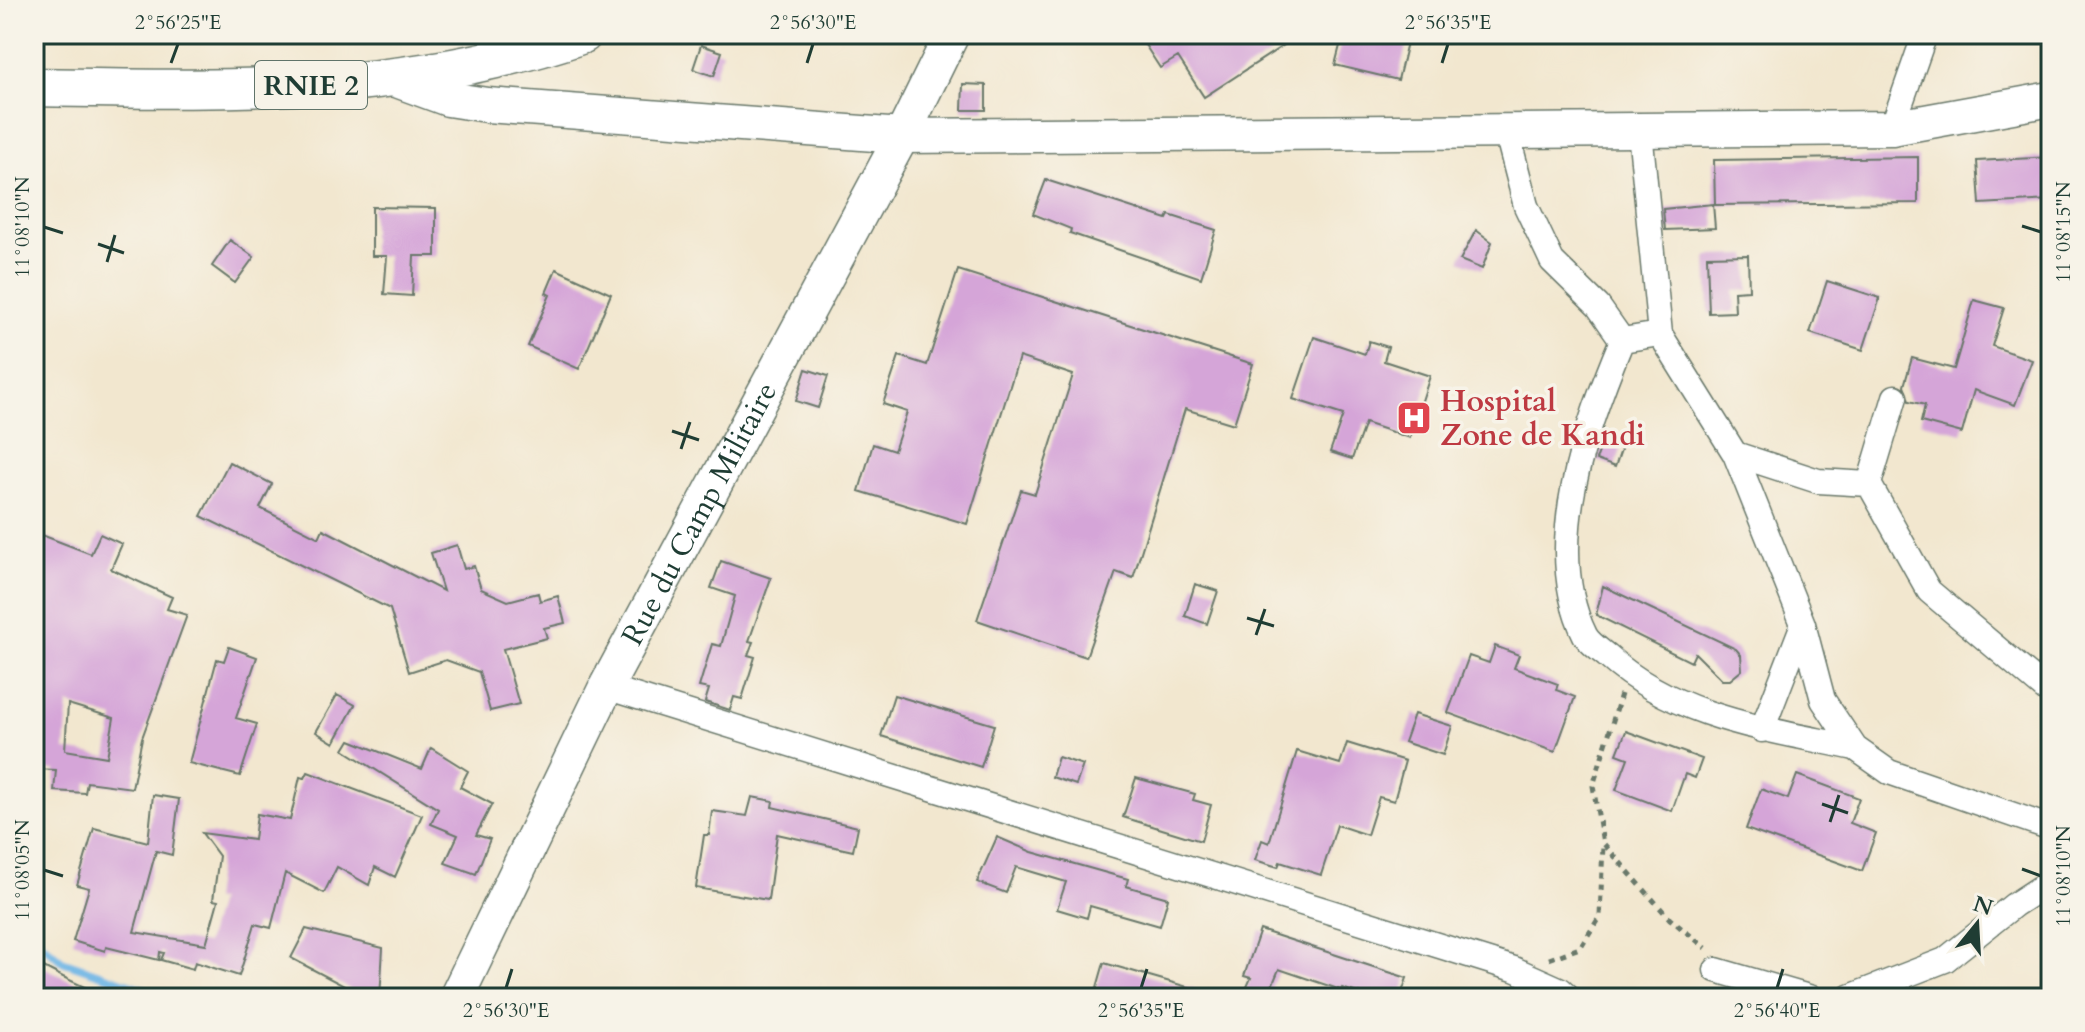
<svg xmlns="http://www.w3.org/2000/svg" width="2085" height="1032" font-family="Cardo,serif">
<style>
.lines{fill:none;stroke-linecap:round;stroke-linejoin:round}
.stream{stroke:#6db5e5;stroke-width:8}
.building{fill:#d5a5d8;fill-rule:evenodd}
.street-casing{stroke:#69786a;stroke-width:27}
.secondary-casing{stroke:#69786a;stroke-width:37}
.primary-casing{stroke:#69786a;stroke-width:41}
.path{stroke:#69786a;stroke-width:5;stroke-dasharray:6 6;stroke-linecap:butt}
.street{stroke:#fff;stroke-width:24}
.secondary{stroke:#fff;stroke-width:34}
.primary{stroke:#fff;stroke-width:38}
.ticks{fill:none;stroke:#1f3d34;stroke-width:3}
.labels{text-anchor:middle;stroke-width:7;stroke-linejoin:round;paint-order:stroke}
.shield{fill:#f7f3e8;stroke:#60746a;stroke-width:2}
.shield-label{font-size:28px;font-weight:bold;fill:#1f3d34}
.health-label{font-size:30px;font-weight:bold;fill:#be3a42;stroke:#f7f3e8;text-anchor:start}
.street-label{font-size:30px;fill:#1f3d34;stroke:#f7f3e8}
.neatline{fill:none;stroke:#1f3d34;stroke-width:3}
.ticks-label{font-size:20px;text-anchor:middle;fill:#1f3d34}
</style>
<rect width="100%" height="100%" fill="#f7f3e8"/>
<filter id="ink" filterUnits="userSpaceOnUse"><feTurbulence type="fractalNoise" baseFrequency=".0125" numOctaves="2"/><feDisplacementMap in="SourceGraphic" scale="16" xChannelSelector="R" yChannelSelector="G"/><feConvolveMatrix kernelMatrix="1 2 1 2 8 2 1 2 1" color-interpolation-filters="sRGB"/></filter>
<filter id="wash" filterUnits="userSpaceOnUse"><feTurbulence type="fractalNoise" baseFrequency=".006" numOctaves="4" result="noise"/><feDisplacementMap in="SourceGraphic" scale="32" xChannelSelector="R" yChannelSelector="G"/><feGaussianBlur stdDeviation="1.8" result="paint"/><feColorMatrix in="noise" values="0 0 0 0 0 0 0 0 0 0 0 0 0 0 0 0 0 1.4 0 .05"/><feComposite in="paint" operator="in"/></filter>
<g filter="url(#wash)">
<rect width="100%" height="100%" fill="#f2e7cf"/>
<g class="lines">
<!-- stream -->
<path class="stream" d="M34,937L62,961L169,998"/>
</g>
<g id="blocks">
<!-- building -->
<path class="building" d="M1138,34H1301L1204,97L1178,57L1160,68Z
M1343,34H1376L1407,42L1398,80L1335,65Z
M701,45L722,52L714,76L693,69Z
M963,84L986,85V110H962Z
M1918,157V203L1715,205L1714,160Z
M2051,157V200L1980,204L1977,161Z
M1046,180L1167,219L1169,215L1216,230L1201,278L1070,233L1071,229L1033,214Z
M1713,204L1715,228L1665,230L1663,209Z
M372,207L436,208V256H414L412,296L384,294L387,256H372Z
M1476,230L1492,242L1482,269L1460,260Z
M230,240L254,257L235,283L212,266Z
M1748,255L1749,290L1734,291L1735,312L1709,313L1707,256Z
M556,269L611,294L579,369L528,346L550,295L546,293Z
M958,270L1253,364L1234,424L1185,409L1133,578L1116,572L1086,657L977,620L1021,490L1035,494L1073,375L1019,357L967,524L859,491L873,444L894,451L907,412L883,404L899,356L927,365Z
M1827,281L1880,298L1863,350L1810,333Z
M1974,300L2004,308L1992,346L2032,360L2015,405L1974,390L1962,433L1921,422L1925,405L1909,401L1904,386L1912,358L1954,369Z
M1314,337L1365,354L1369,341L1388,347L1384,361L1430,376L1410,438L1365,423L1352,459L1330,452L1343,415L1293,399Z
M806,369L828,376L818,408L796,401Z
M1604,438L1623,444L1615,467L1596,460Z
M229,462L272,484L260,508L319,538L323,529L443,591L431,553L457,545L464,569L474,566L481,589L508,601L538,593L540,601L558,596L565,623L544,628L547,638L503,649L519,704L490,711L479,672L446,660L409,672L390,609L201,516Z
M34,532L91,554L100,534L122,544L111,569L172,597L167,609L187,615L142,738L132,788L87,782L85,793L54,791L56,770L34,769ZM68,704L114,718L107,757L65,750Z
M721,561L771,578L749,641L753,642L748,655L755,657L742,699L734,697L730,710L705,702L709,689L699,687L712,644L721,646L735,596L711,588Z
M1195,584L1218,591L1207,624L1185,616Z
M1603,586L1736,649L1741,655L1742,670L1730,680H1722L1695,653L1691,662L1596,615Z
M1495,646L1519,655L1514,668L1558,684L1556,690L1575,697L1555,752L1448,713L1469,656L1489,663Z
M229,647L257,657L236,718L257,724L240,776L189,763L217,659L224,661Z
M337,695L355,705L334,743L316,732Z
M894,695L994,725L981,767L881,736Z
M1414,714L1452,726L1443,755L1404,742Z
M1626,731L1702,759L1695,778L1685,774L1672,811L1616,790L1628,758L1617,754Z
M350,740L422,769L431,748L468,771L460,787L492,804L476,835L490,839L476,874L445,863L458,835L431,824L438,809L344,750Z
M1347,743L1405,761L1394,801L1379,797L1367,835L1337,825L1321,875L1280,862L1278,867L1255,860L1262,840L1269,843L1297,751L1340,764Z
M1058,757L1083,765L1076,785L1052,777Z
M308,772L422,815L395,877L375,867L369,885L337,867L324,893L285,873L271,928L255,924L239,976L195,962L193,969L161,960L164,953L160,952L159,960L106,947L105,951L73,941L89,888L77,885L94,828L148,842L153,795L179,799L172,855L156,851L134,932L206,944L218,901L213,900L219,856L202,833L254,840L257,814L290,820L300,777L305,778Z
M1797,775L1859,798L1850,823L1876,833L1862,871L1746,829L1761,789L1788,799Z
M1136,778L1195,794L1193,800L1211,805L1201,841L1123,817Z
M752,797L773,801L772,807L858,827L853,851L777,834L768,900L696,888L704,835H709L712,811L747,816Z
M997,837L1032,852L1128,879L1126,886L1168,898L1160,926L1090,906L1087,918L1057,909L1066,882L1016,867L1006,893L977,882Z
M306,929L383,948L380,998H348L350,989L291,958Z
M1260,930L1407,978L1400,998H1373L1342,988L1341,990L1279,969L1267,998H1242L1251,978L1244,976Z
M34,962L63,977L108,998H34Z
M1104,963L1205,992L1204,998H1094Z"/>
</g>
</g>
<g filter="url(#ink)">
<use href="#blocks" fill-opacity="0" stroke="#69786a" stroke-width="2"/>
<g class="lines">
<!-- street casing -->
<g class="street-casing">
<path id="street" d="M1892,128L1925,34
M1507,133L1526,206L1552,261L1598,306L1622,340
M1660,334L1735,454L1803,624L1762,730
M1622,340C1587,424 1541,546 1585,635C1589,643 1600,650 1607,656C1676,718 1767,729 1855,748
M1622,340L1660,334L1640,131
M1735,454L1818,481L1869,484L1929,591L2051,694
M1869,484L1895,397
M1803,624L1823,700L1855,748L1889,772L2051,828
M606,687L1514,969L1561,990L1570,998
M1716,970L1812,998
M1847,998L1945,960L2014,905L2051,881"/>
</g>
<!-- secondary casing -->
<g class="secondary-casing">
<g id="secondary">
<path d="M391,78L448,99L487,105L902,136L1892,128L2051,99"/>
<path id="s1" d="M456,998L606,687L902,136L952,34"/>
</g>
</g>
<!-- primary casing -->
<g class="primary-casing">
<path id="primary" d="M34,87C218,90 407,96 583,34"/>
</g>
<!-- path -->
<path class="path" d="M34,232V238
M1621,694L1593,786L1603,843L1670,919L1706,948
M1549,959L1580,948L1600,916L1603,845"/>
<!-- street -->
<use href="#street" class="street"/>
<!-- secondary -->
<use href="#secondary" class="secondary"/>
<!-- primary -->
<use href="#primary" class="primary"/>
</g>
</g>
<!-- ticks -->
<path class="ticks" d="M171,63L178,44M807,63L813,44M1442,63L1448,44M2022,226L2041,232M44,227L63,233M98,244L124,253M107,262L115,235M672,431L699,440M681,449L690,422M1247,618L1274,626M1256,635L1265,609M1822,804L1848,813M1830,822L1839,795M2022,869L2041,876M44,870L63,876M506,988L512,969M1141,988L1147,969M1777,988L1783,969"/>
<!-- icons -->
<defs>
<g id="hospital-square" transform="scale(1.8)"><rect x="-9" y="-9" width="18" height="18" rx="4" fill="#e0444e" stroke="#f7f3e8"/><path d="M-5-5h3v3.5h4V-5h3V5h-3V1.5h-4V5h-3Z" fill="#fff"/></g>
</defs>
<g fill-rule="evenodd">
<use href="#hospital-square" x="1414" y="418"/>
</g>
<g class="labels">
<!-- shield labels -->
<rect class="shield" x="255" y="61" width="112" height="48" rx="6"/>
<g class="shield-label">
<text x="311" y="95">RNIE 2</text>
</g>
<!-- health labels -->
<g class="health-label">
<text x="1440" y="411">Hospital<tspan x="1440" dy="34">Zone de Kandi</tspan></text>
</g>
<!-- street labels -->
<g class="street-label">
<text dy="10" stroke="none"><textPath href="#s1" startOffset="542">Rue du Camp Militaire</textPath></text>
</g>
</g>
<!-- margin -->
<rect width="2085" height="1032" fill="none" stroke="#f7f3e8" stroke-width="88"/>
<!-- north arrow -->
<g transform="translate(1977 924) rotate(18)" stroke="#f7f3e8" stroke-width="6" paint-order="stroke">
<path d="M0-6L14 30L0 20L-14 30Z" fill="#1f3d34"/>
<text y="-12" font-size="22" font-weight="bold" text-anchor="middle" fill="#1f3d34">N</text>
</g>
<rect x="44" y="44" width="1997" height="944" class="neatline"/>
<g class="ticks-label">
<text x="178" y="29">2°56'25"E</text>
<text x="813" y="29">2°56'30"E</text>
<text x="1448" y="29">2°56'35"E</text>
<text transform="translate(22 227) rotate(-90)" y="7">11°08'10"N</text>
<text transform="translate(2063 232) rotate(-90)" y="7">11°08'15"N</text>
<text transform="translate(22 870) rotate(-90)" y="7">11°08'05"N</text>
<text transform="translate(2063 876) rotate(-90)" y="7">11°08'10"N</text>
<text x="506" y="1017">2°56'30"E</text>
<text x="1141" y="1017">2°56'35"E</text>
<text x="1777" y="1017">2°56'40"E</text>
</g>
</svg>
